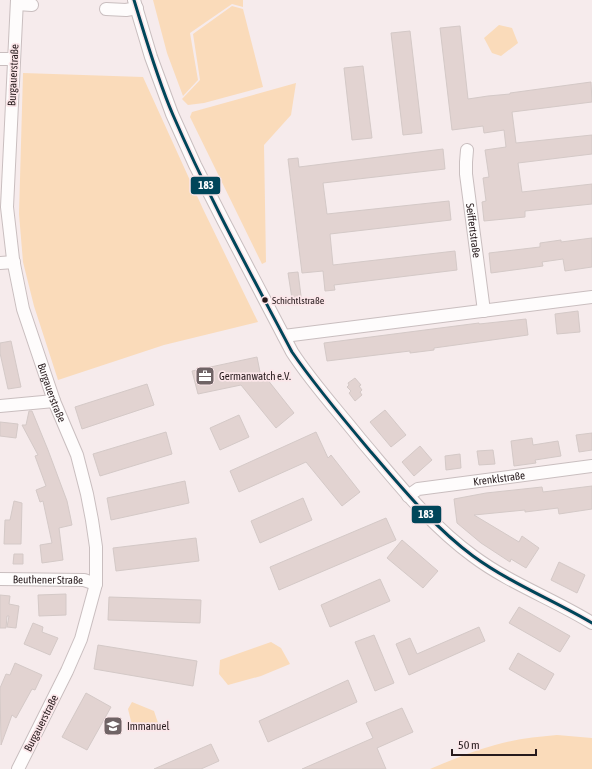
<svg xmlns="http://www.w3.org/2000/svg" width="592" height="769" font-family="'Asap Condensed',sans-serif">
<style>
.green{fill:#fadbba}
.building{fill:#e2d3d1;stroke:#d4c9c7}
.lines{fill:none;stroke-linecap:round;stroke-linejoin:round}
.minor-casing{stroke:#c9bebf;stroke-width:14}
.minor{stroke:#fefcfc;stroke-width:12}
.bus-1-casing{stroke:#fbe6e9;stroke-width:6}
.bus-1{stroke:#00465a;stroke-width:3}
.bus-dot{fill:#261a1c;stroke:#fbe6e9;stroke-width:1.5}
.labels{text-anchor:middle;stroke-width:3.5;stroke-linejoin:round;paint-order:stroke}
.bus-label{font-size:10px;fill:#261a1c;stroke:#fbe6e9;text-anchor:start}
.street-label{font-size:11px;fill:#261a1c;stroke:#fbe6e9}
.poi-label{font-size:11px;fill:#261a1c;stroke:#fbe6e9;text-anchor:start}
.line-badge{stroke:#fbe6e9;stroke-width:1.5}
.badge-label{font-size:11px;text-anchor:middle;font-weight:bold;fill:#fff}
</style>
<rect width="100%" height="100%" fill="#f6ebec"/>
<!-- green -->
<path class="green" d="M153,0H243V7L232,4L190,33L198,80L183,96L167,53Z
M232,6L243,9L263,87L204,103L188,105L182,99L200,80L193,34Z
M499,25L512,28L518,43L501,56L492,53L484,38Z
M23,73L143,77L203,209L258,322L164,345L58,380L34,306L23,262L19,214Z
M296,83L291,115L264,145L266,262L262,264L190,117L192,112Z
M271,642L281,648L290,664L261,676L228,685L219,674L220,660Z
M132,702L154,711L158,723L139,730L132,725L128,709Z
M557,735L592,738V769H430C451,760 473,751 495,745C515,739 536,737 557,735Z"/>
<!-- building -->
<path class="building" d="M460,26L468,99L488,96L510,94V93L591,82L592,102L512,112L516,143L592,135V154L518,163L522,192L592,184V204L525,211V217L484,221L482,202L486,201L483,178L489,177L485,150L506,147L504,130L484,133L483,126L452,130L440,28Z
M410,31L422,133L403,135L391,33Z
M363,66L372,138L352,140L344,68Z
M443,149L445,169L323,183L327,214L449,201L451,220L330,234L333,265L455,251L457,270L334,285L335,290L325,291L323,271L302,273L288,159L298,158L299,167Z
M592,238V267L565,271L563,259L542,262L543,266L491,273L489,253L540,247V243L561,240V242Z
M298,272L302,304L293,305L288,273Z
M578,311L580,332L557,334L555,314Z
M526,319L528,335L434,348V350L410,353V351L327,361L324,343L479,323V324Z
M11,341L21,387L8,389L0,353V343Z
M257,357L262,382L267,379L294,413L276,428L241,385L198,394L192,371Z
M355,378L361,385L359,386L362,390L360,392L362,395L355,401L349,393L351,391L347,387L349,385L348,383Z
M147,384L154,405L82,429L75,407Z
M385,410L406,435L391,447L370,422Z
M29,411H32L48,450L67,501L70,515L72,525L59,528L63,560L42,563L40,545L52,543L43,501L40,502L36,490L46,486L35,456L38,455L22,425H26Z
M239,415L249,437L220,450L210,428Z
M0,422L18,424L16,438L0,436Z
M166,432L172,454L100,476L93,454Z
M316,432L328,458L331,455L360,492L342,506L306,462L239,492L230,471Z
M592,433V450L579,452L576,435Z
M532,438L533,445L558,441L561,456L535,460L536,463L514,466L511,441Z
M420,446L432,460L414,476L402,462Z
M493,450L495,464L479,465L477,451Z
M460,454L461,468L446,470L445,456Z
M185,481L189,503L111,520L107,498Z
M592,486V509L559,514L558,508L525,512V510L474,515L519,542L522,536L539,548L526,568L511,559L510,562L481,543L457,523L454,499L486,493L542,487L543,492Z
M303,498L312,520L260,543L251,521Z
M14,501L22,503L21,544H4L5,520H10Z
M386,518L396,540L279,590L270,567Z
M196,538L199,561L116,571L113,548Z
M402,540L438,571L423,588L387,558Z
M14,554H23V564H13Z
M559,562L585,575L577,593L551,580Z
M380,579L390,601L330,627L321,605Z
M66,594V615L39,616L38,595Z
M0,595L10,596L9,604L19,606L16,628L7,627L9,616H7L6,628H0Z
M109,597L201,600L200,623L108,620Z
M519,607L570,636L560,652L509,623Z
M33,623L43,627L42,632L58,638L50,655L24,644Z
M479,627L485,641L409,675L396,644L410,638L417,654Z
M374,635L394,683L375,691L355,642Z
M98,645L197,661L193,686L94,669Z
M518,653L554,674L545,690L509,669Z
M15,663L42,675L35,690L32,689L16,718L12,715L1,745L0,688L6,674L10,675Z
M348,680L357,702L268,742L259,721Z
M86,693L111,707L87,750L62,737Z
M402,708L413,732L377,748L386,769H302L373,738L366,723Z
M211,744L219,761L201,769H154Z"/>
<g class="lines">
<!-- minor casing -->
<g class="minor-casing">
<g id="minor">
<path id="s1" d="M17,0L7,207L13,259L23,309L54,401L77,455L87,494L92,520L96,547V584L81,639L67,671L18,769"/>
<path d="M134,0L151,57L172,114L195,165L223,220L292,352C312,383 338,411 361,440C396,481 429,524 473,556C509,583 553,599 592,623"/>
<path d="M17,4L32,5"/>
<path d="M106,9L126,10L137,8"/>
<path d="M0,59H14"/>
<path id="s2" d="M467,150L466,162V174L484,311"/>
<path d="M0,263L14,262"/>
<path d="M284,336L592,297"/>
<path d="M0,406L54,401"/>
<path id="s3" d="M408,496L418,489L592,466"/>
<path id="s4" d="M0,579L84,580L96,584"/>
</g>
</g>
<!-- minor -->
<use href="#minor" class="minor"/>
<!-- bus-1 casing -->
<g class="bus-1-casing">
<path id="bus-1" d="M134,0C146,39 157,78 173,115C208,196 251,274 292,352C316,387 344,420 371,452C403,489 434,527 473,556C510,583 553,600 592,623"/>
</g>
<!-- bus-1 -->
<use href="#bus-1" class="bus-1"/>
</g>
<!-- icons -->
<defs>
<g id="office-square" transform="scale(1)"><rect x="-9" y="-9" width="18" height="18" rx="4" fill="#6f6365" stroke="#fbe6e9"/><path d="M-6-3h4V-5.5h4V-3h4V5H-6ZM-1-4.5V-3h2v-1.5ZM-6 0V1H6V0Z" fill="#fff"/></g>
<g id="school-square" transform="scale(1)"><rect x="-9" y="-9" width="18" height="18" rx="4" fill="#6f6365" stroke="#fbe6e9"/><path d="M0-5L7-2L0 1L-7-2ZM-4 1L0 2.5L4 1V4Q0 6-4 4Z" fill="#fff"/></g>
</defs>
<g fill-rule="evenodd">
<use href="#office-square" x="205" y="376"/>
<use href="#school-square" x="113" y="726"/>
</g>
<!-- markers -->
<circle class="bus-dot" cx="265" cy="300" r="3.5"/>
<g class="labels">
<!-- bus labels -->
<g class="bus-label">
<text x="272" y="304">Schichtlstraße</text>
</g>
<!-- street labels -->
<g class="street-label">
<text transform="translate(13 75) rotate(-87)" y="4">Burgauerstraße</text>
<text dy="4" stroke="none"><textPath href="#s2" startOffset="81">Seiffertstraße</textPath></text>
<text dy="4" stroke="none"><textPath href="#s1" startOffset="399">Burgauerstraße</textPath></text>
<text dy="4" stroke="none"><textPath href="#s3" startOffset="94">Krenklstraße</textPath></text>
<text dy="4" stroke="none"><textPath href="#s4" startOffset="48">Beuthener Straße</textPath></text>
<text transform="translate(41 723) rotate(-63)" y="4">Burgauerstraße</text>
</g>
<!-- poi labels -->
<g class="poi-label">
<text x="219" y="380">Germanwatch e.V.</text>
<text x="127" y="730">Immanuel</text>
</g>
</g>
<g class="line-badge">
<rect x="190" y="176" width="31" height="19" rx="4" fill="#00465a"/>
<rect x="411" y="505" width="31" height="19" rx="4" fill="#00465a"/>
</g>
<g class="badge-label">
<text x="206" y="189">183</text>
<text x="426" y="518">183</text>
</g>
<!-- scale -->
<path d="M452 749v6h84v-6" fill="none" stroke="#261a1c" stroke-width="2"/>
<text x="458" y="749" font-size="12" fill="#261a1c" stroke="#fbe6e9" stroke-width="3" paint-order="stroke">50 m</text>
</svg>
